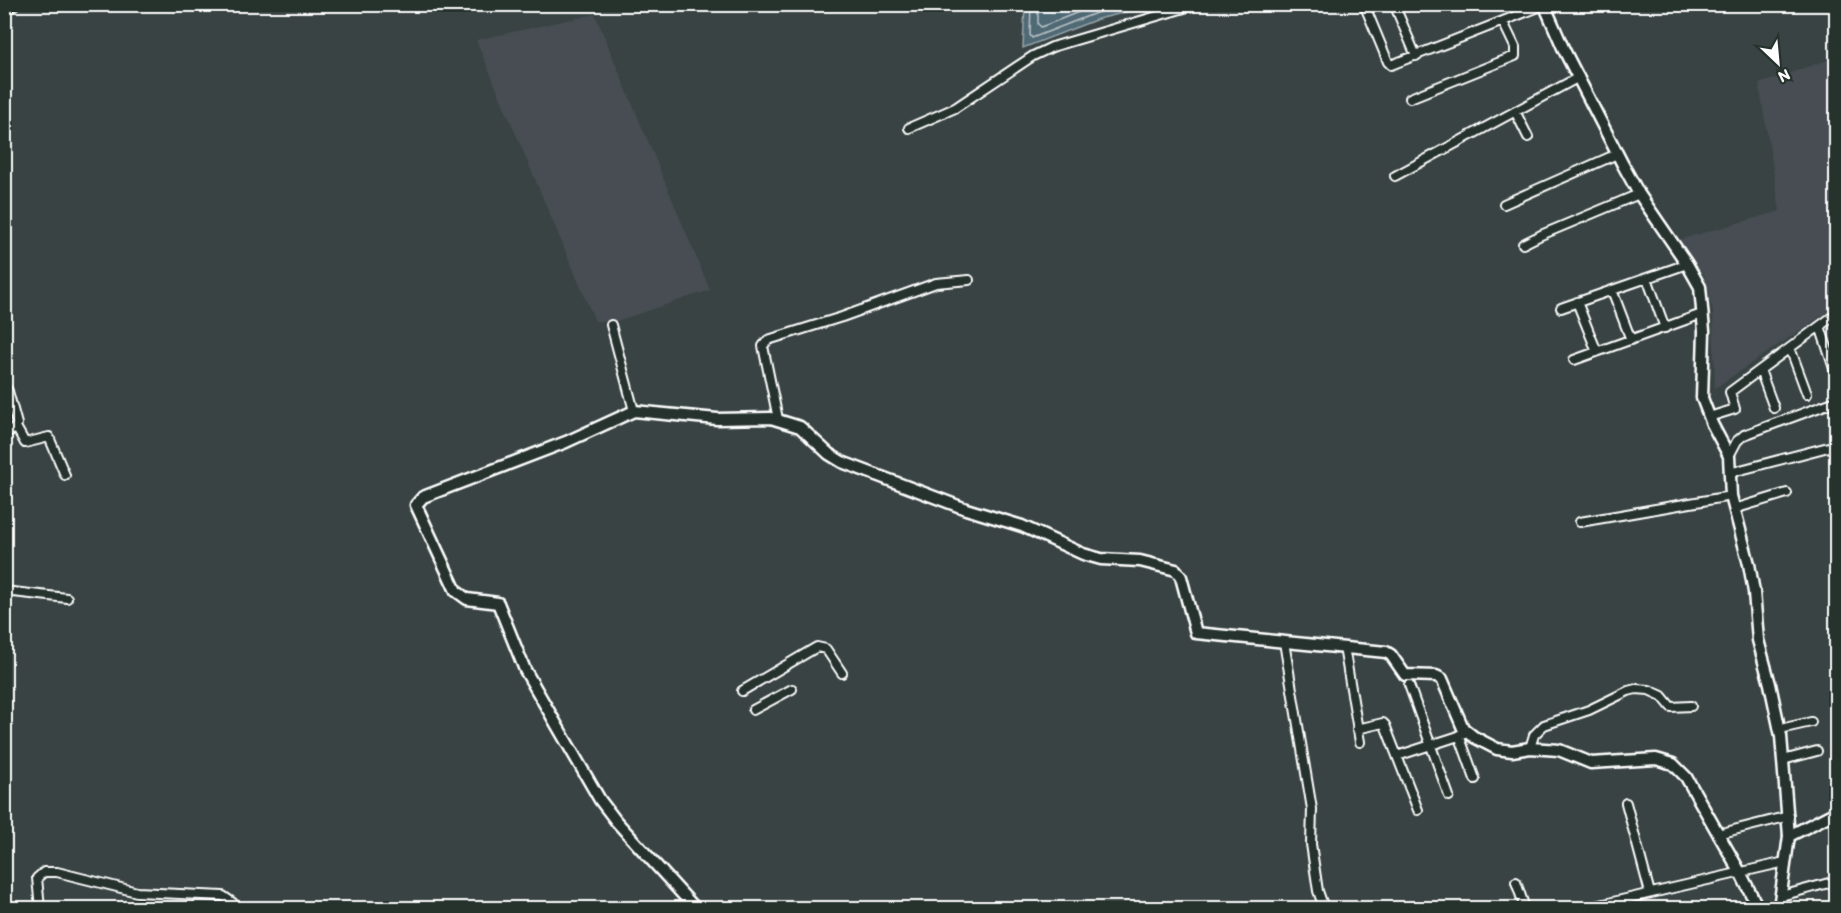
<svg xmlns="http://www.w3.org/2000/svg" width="1841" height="913" font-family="Itim,sans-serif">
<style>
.built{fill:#464e52}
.water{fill:#506974;stroke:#96a5ac;stroke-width:1.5}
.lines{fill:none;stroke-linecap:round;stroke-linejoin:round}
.shore{stroke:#b9c3c7;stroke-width:1.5}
.minor-casing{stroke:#fff;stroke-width:12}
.tertiary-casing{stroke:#fff;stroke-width:15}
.secondary-casing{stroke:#fff;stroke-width:15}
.minor{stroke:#26332d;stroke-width:8}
.tertiary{stroke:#26332d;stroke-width:10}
.secondary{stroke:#26332d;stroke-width:10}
</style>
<rect width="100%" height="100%" fill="#394343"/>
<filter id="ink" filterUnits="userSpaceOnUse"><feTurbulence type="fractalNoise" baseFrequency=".0167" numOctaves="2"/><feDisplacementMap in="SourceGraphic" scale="12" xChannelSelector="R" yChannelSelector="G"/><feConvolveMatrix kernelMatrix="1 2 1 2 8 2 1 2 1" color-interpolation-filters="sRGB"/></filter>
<g filter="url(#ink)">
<!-- built -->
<path class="built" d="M595,14L710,290L617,321H595L476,40Z
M1836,57V297L1833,308L1715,388L1713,312L1705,277L1678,240L1780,211L1759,84Z"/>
<!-- water -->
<path class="water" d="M1025,5V4L1156,5L1098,19L1023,48Z"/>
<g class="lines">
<!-- shore -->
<path class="shore" d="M1031,4L1030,35L1032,38L1096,13L1131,4
M1038,4V24L1041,27L1099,4"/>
<!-- minor casing -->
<g class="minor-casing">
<path id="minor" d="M1364,4L1388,62L1391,65L1544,5
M1394,4L1416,56
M1410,98L1515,56V47L1503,22
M1515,111L1528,137
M909,128L955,108L1033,56L1052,47L1198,4
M1395,176L1579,77
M1504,204L1617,154
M1523,244L1541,235L1639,194
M1647,278L1665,328
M1612,290L1631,340
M1577,302L1597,352
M1561,308L1687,264
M611,325L634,411
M1820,326L1836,375
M1790,348L1807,394
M1574,360L1702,314
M1760,370L1774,408
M4,385L8,391L17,424L14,429L4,434
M1709,417L1735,409L1730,392L1836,314
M778,419L763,346L768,340L842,317L936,283L969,280
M16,427L25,443L49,437L65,475
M1729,456L1737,441L1744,435L1836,401
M1729,473L1836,445
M1734,509L1787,493
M1580,522L1731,496
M4,591L67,598
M1284,642L1312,809L1311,844L1318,891L1324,908
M1344,647L1360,742
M1409,685L1449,796
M742,691L817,647L826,649L842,673
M753,710L792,689
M1357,729L1383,723L1385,725L1418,810
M1780,729L1811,722
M1459,735L1475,779
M1530,748L1534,735L1544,725L1589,710L1628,691L1636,689L1649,690L1662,696L1671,707L1691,706
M1397,756L1468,733
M1783,760L1817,751
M1626,803L1650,893
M1718,834L1789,816
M1516,882L1525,908
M1781,896L1836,881
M40,908L37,878L44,872H57L137,892L223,896L233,903
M1587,908L1785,862"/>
</g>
<!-- tertiary casing -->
<g class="tertiary-casing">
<path id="tertiary" d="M1544,4L1564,50L1623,165L1639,194L1687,264L1700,287L1704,331L1702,398L1712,424L1729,456L1731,496L1749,564L1754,592L1758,640L1770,684L1781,736L1789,836
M4,9L13,4
M695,908L616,821L600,800L525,670L498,603L467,599L456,591L416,505L423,497L566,442L634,411L717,419L771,418L800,427L829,454L842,462L966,509L1022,526L1083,554L1101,559L1140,561L1176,570L1181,577L1196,633L1386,652L1391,655L1405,675L1436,676L1442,679L1463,728L1474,737L1497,749L1512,751L1530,748L1559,750L1591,763L1656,759L1673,764L1686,777L1740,872L1758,908"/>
</g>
<!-- secondary casing -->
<g class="secondary-casing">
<path id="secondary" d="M1779,908L1789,836L1836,812"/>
</g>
<!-- minor -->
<use href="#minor" class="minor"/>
<!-- tertiary -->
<use href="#tertiary" class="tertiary"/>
<!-- secondary -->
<use href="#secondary" class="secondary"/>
</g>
</g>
<!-- margin -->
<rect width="1841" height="913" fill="none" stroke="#26332d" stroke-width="24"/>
<rect x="12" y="12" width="1817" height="889" fill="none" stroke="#fff" stroke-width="2" filter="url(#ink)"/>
<!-- north arrow -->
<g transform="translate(1778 63) rotate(154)" stroke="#26332d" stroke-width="4.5" paint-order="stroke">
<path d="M0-4.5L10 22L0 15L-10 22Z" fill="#ffffff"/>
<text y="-9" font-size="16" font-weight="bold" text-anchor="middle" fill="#ffffff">N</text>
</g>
</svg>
